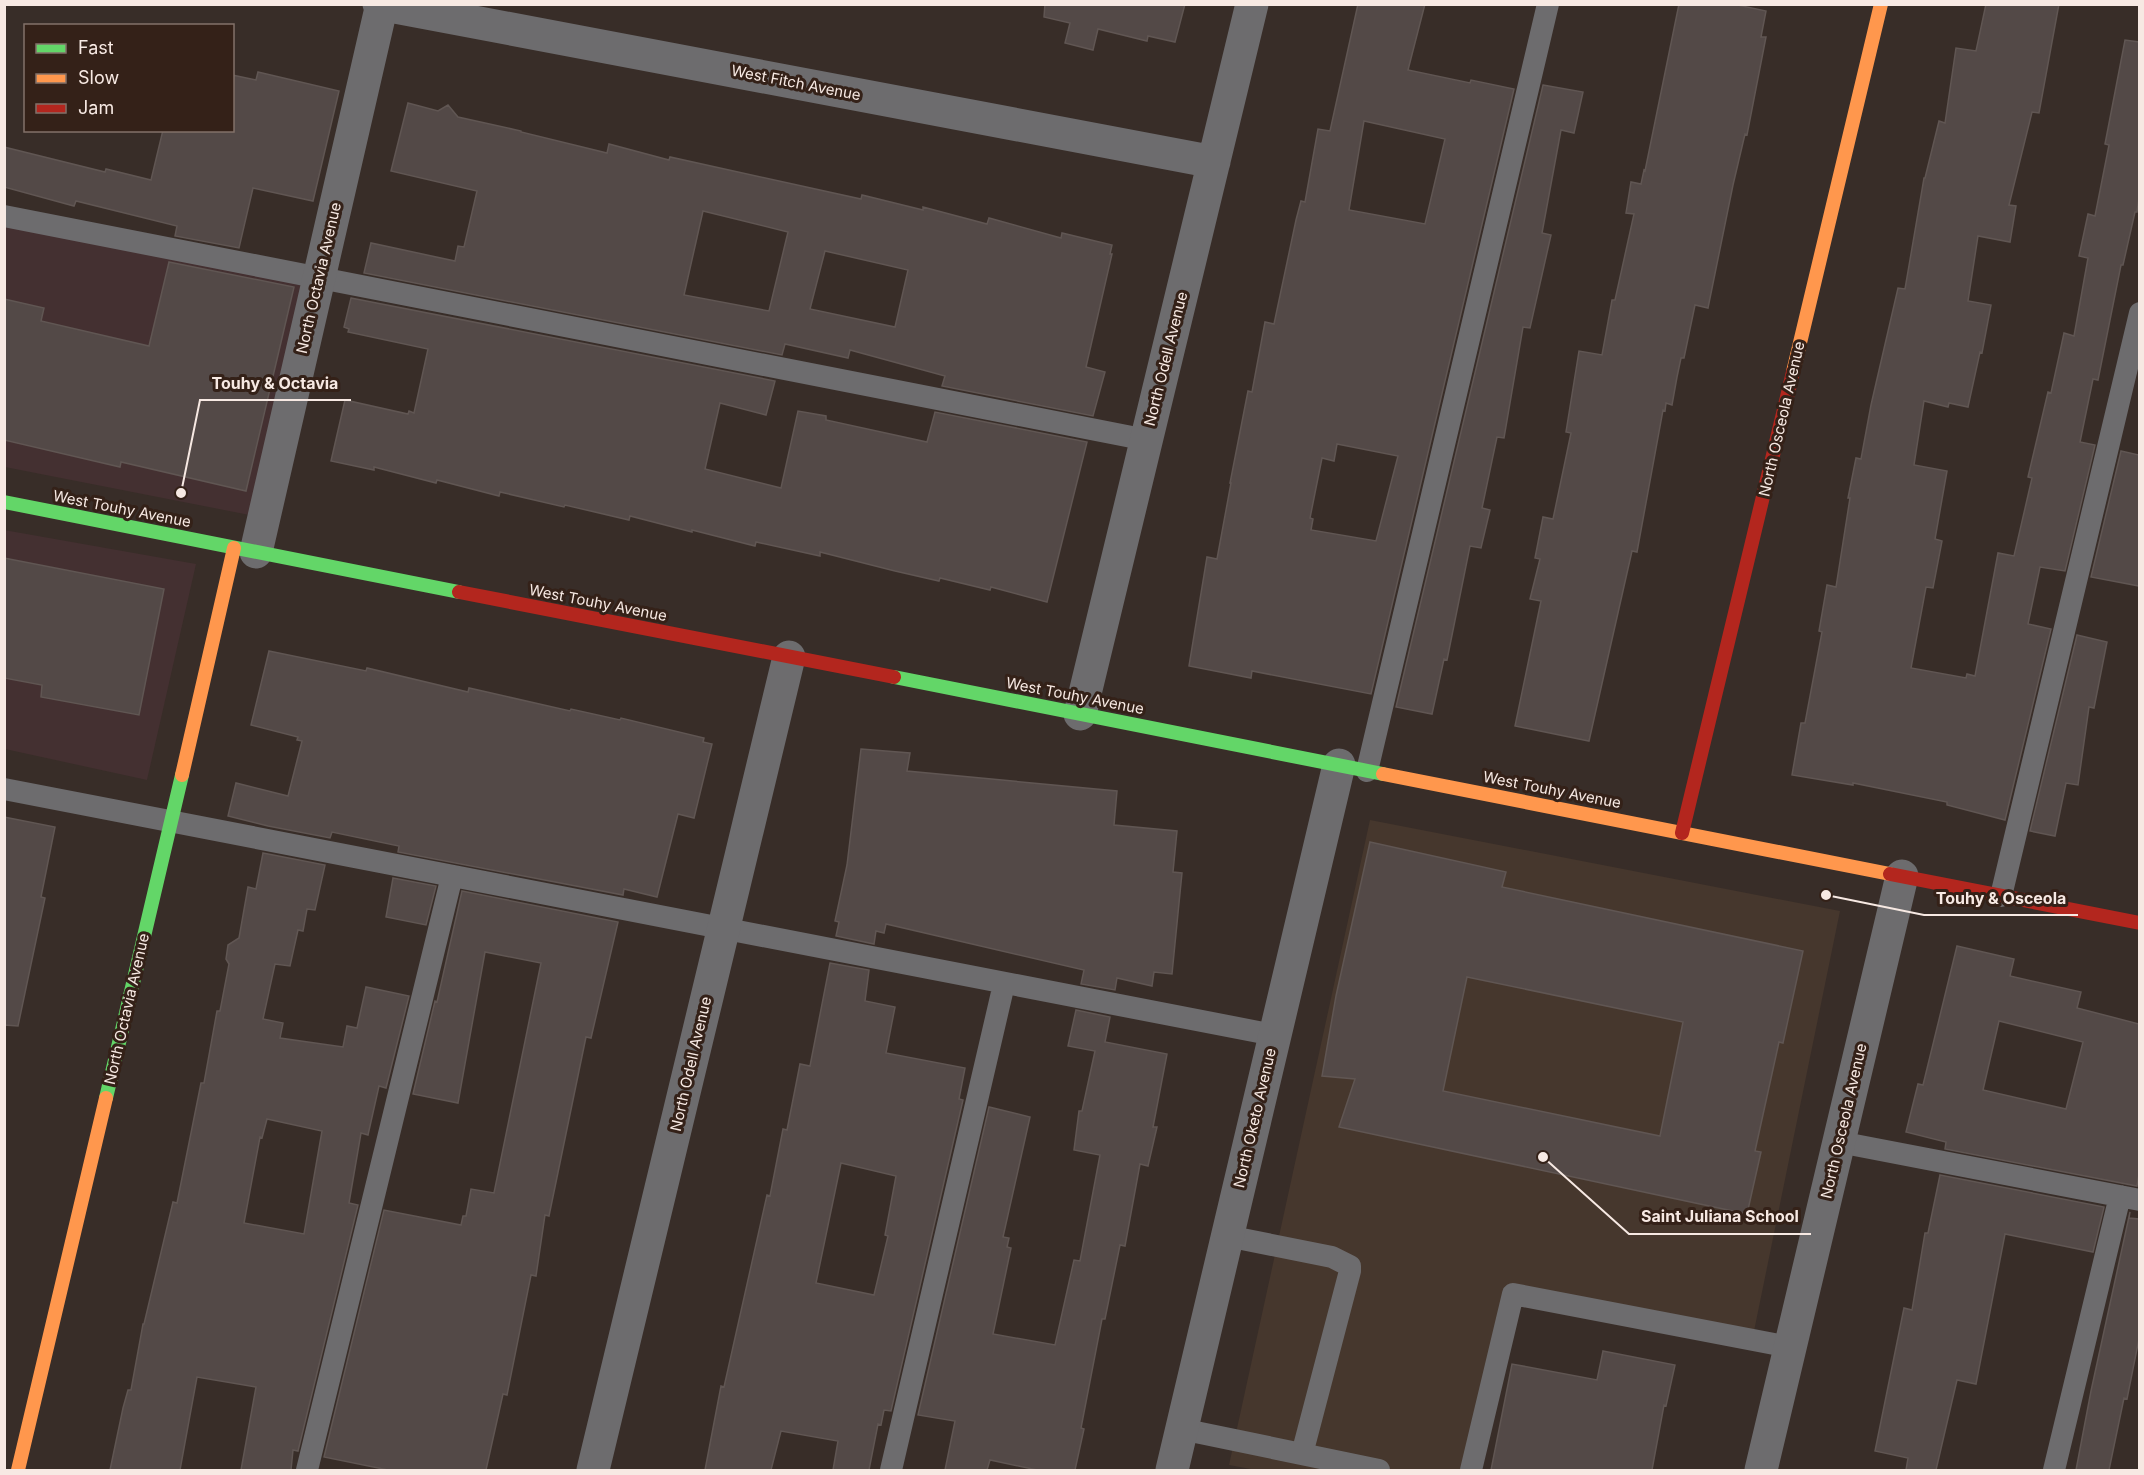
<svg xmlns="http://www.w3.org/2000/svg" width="2144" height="1475" font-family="Inter,sans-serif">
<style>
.commercial{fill:#443031}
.education{fill:#46372d}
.building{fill:#534947;stroke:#605653;stroke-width:1.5;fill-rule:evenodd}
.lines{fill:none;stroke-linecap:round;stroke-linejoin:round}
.lane{stroke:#6d6c6e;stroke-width:22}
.street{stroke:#6d6c6e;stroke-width:33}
.fast{stroke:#63d668;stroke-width:14}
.slow{stroke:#ff974d;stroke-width:14}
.jam{stroke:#b3261e;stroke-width:14}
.labels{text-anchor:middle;stroke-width:6;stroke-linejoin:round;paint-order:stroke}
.street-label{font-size:15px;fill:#f7e9e3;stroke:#342118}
.leader{fill:none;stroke:#f7e9e3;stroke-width:2}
.callout-dot{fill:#f7e9e3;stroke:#342118;stroke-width:2}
.callout-label{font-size:16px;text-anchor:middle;font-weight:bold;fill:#f7e9e3;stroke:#342118;stroke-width:6;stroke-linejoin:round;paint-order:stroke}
</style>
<rect width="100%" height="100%" fill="#382d28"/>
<!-- commercial -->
<path class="commercial" d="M4,225L322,287L270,519L5,467Z
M4,530L196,564L147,780L5,749Z"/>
<!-- education -->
<path class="education" d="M1370,820L1840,911L1753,1336L1506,1286L1468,1470H1256L1229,1465Z"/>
<!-- building -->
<path class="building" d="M1045,4H1185L1175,42L1148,36L1147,41L1098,29L1093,50L1065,43L1070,23L1044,17Z
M1358,4H1425L1408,70L1470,83L1471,80L1514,89L1371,694L1252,671L1251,678L1189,666L1207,557L1217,559L1231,483H1230L1248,391L1252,392L1265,322L1274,324L1296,220L1301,201L1305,202L1318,129L1330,131ZM1364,121L1445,139L1425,224L1349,210ZM1337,444L1398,456L1376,541L1311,530L1313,519L1310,518L1322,458L1334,461Z
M1679,4H1733L1766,11L1761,37H1766L1747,135L1745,134L1733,185L1708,308L1695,305L1684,358H1681L1677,377L1672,405L1666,403L1665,411L1663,410L1637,552L1632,551L1589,741L1515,726L1541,601L1530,599L1540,559L1535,558L1543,517L1553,519L1571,433L1566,432L1579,351L1602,355L1612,300H1615L1634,214L1626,213L1631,182L1641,184L1644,170L1645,171Z
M1986,4H2059L2039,113L2032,112L2009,205L2016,206L2010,242L1978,236L1968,301L1991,305L1982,353L1980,352L1968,407L1949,403L1948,407L1924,401L1914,465L1947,471L1935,539L1942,541L1933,588L1926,587L1911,668L1966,678L1967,674L1975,676L1998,553L2014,556L2032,478L2028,477L2048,392L2051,393L2064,333L2074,336L2088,258L2079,256L2088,214L2095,216L2109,145L2105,144L2125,40L2139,42V197L2137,212H2135L2123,265H2121L2098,380L2093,379L2080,442L2095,445L2065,571L2040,567L2028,624L2051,629L2005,820L1947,805V802L1853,783V785L1792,775L1801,723H1805L1822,632L1819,631L1827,585L1836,587L1850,498H1848L1856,458L1861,459L1871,405L1898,288L1905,289L1924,178H1925L1939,121L1945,123L1956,48L1976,51Z
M258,72L339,91L313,201L253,188L239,248L175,236L177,226L76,201L74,206L4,187V147L105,172L106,169L151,180L163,130H232V75L256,80Z
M1543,85L1583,92L1574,133L1561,130L1542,233L1551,235L1530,328L1523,327L1504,438L1497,437L1482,508L1490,510L1481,548L1470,546L1447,660L1444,659L1432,714L1396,707Z
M408,103L438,111L448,105L458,117L521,131V132L607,153L609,144L669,160L670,157L861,199L862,195L923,210V207L987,224L989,218L1061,238L1062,233L1112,245L1110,254H1112L1086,367L1105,372L1093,416L942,386L945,376L850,350L848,358L785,344L782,355L364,273L371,243L455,261L458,246L464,247L477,191L391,171ZM703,211L788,232L769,311L684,295ZM825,251L908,270L895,327L810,309Z
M169,262L294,287L246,491L121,462L120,467L4,440V299L44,308L41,321L149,346Z
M351,298L775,381L766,415L720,403L705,469L781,488L798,411L826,416V420L927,442L935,412L1087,442L1047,602L991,587L990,590L940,578L939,581L895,571L820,552V556L756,542L755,546L692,530V532L630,516L629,520L565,505L564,507L500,492L499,496L437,480L436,483L374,467V470L331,461L345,400L408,414L409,411L414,413L428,349L348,332L349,329L344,327Z
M2121,451L2139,455V586L2091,577Z
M4,558L164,589L139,715L41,697L42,685L4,678Z
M2077,635L2107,642L2094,708L2089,707L2078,785L2066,783L2055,836L2030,831Z
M269,651L366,671L367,668L468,692L469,688L570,711L571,709L620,720L621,718L704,738L703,742L712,744L694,818L678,814L657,897L624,889L623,895L398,852L399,846L332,832L330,838L268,826L228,816L236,783L288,796L302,741L297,740L298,737L251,725Z
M861,749L910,753L907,771L1117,791L1114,825L1177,831L1173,872L1182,873L1172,974L1154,972L1152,986L1117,978L1115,990L1081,984L1084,970L886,924L884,933L876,931L874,944L836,936L839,922L835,921L847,865Z
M4,817L55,827L41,897L45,898L18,1026L4,1025Z
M1370,842L1506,872L1502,887L1803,951L1783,1043L1779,1042L1755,1151L1761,1152L1747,1214L1339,1127L1355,1079L1322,1076L1336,996ZM1467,977L1683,1022L1660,1136L1443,1091Z
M263,853L325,865L315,910L307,909L303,931L298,930L290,966L275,964L263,1019L283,1023L280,1038L343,1047L347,1026L357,1028L366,987L409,996L386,1088L379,1086L368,1135L361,1133L349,1203L358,1205L298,1451L293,1450L291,1470H241L256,1387L197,1377L180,1470H110L123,1408L128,1390H131L143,1324H144L173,1202L177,1203L201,1083H204L217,1011H220L229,964L226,959L228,945L239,938L248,887L256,889ZM267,1119L322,1131L304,1234L244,1223L260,1137L262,1138Z
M393,878L436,886L426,925L386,917Z
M462,891L618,922L591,1038L586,1037L549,1216L545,1215L536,1276L531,1275L507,1395L503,1394L486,1470H388L324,1457L384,1210L461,1225L463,1216H466L471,1189L494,1193L541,963L485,952L458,1103L413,1094L435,1001L437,1002Z
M1957,946L2014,959L2010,976L2081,992L2077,1008L2139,1024V1174L2137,1186L1945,1149L1946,1142L1906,1132L1918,1084L1923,1085ZM1999,1021L2083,1042L2066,1109L1983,1090Z
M830,963L869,970L865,1001L895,1007L886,1053L965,1068L959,1099L963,1100L891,1411L884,1410L881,1425L878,1424L869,1470H833L838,1441L781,1431L771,1470H705L721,1386L724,1387L767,1195L770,1196L783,1129L787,1130L800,1064L810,1066ZM841,1163L896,1176L885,1235L888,1236L874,1295L816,1283Z
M1076,1010L1110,1017L1105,1042L1167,1054L1153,1127H1157L1148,1166L1140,1164L1125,1246L1120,1245L1105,1319H1102L1081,1428L1084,1429L1075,1470H1037L990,1460L987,1470H945L955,1421L918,1415L989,1107L1030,1117L1003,1237L1009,1238L1007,1247L1011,1248L993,1334L1055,1345L1074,1260L1080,1261L1100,1155L1074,1150L1079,1111H1082L1095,1051L1068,1046Z
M1940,1175L2104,1207L2093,1252L2005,1234L1976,1384L1957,1380L1936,1470H1906L1908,1458L1875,1451L1904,1308L1912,1310L1925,1233H1928Z
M2130,1212L2129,1218L2139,1219V1339L2127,1399L2124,1398L2109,1470H2076L2091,1391Z
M1603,1351L1675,1365L1666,1406L1664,1405L1652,1470H1491L1512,1364L1597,1380Z"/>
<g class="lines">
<!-- lane -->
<path class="lane" d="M4,216L1147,440
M1367,771L1548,4
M4,789L1274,1035
M2001,896L2140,313
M1839,1142L2140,1200
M1227,1236L1332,1257L1350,1266V1271L1302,1454
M1181,1429L1379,1470
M307,1470L452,876
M891,1470L1004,984
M1471,1470L1513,1294L1790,1347
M2054,1470L2120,1196"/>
<!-- street -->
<path class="street" d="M379,4L1214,162
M256,552L382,4
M1080,714L1252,4
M593,1470L789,657
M1172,1470L1339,765
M1761,1470L1902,876"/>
<!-- fast -->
<path class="fast" d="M4,502L459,592
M894,677L1383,774
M106,1098L182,775"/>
<!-- slow -->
<path class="slow" d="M1793,372L1881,4
M1383,774L1890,874
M182,775L234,548
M18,1470L106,1098"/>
<!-- jam -->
<path class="jam" d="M459,592L894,677
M1682,833L1793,372
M1890,874L2140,923"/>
</g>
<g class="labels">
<!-- street labels -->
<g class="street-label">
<text transform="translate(796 83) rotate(11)" y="5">West Fitch Avenue</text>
<text transform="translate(319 278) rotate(-77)" y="5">North Octavia Avenue</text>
<text transform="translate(1166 359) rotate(-76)" y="5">North Odell Avenue</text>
<text transform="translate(1782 419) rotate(-77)" y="5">North Osceola Avenue</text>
<text transform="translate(122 509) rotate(11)" y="5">West Touhy Avenue</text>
<text transform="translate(598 603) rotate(11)" y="5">West Touhy Avenue</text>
<text transform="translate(1075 696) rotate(11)" y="5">West Touhy Avenue</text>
<text transform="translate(1552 790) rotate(11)" y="5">West Touhy Avenue</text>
<text transform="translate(127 1009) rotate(-77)" y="5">North Octavia Avenue</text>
<text transform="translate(691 1064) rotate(-77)" y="5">North Odell Avenue</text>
<text transform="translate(1255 1118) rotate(-77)" y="5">North Oketo Avenue</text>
<text transform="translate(1844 1121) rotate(-77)" y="5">North Osceola Avenue</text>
</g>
</g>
<!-- callouts -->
<path class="leader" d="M181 493L200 400H351M1826 895L1924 915H2078M1543 1157L1629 1234H1811"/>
<g class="callout-dot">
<circle cx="181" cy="493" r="6"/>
<circle cx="1826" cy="895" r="6"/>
<circle cx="1543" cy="1157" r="6"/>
</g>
<g class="callout-label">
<text x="275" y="389">Touhy &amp; Octavia</text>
<text x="2001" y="904">Touhy &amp; Osceola</text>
<text x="1720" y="1222">Saint Juliana School</text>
</g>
<!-- border -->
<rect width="2144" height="1475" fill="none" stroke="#f7e9e3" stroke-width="12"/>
<!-- legend -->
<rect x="24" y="24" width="210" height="108" fill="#342118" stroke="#827169" stroke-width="1.5"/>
<rect x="36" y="44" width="30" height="9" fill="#63d668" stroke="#827169" stroke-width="1.5"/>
<text x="78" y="54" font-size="18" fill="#f7e9e3">Fast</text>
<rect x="36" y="74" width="30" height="9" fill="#ff974d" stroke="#827169" stroke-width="1.5"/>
<text x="78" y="84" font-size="18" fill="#f7e9e3">Slow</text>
<rect x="36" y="104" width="30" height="9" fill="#b3261e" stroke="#827169" stroke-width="1.5"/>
<text x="78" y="114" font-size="18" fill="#f7e9e3">Jam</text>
</svg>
